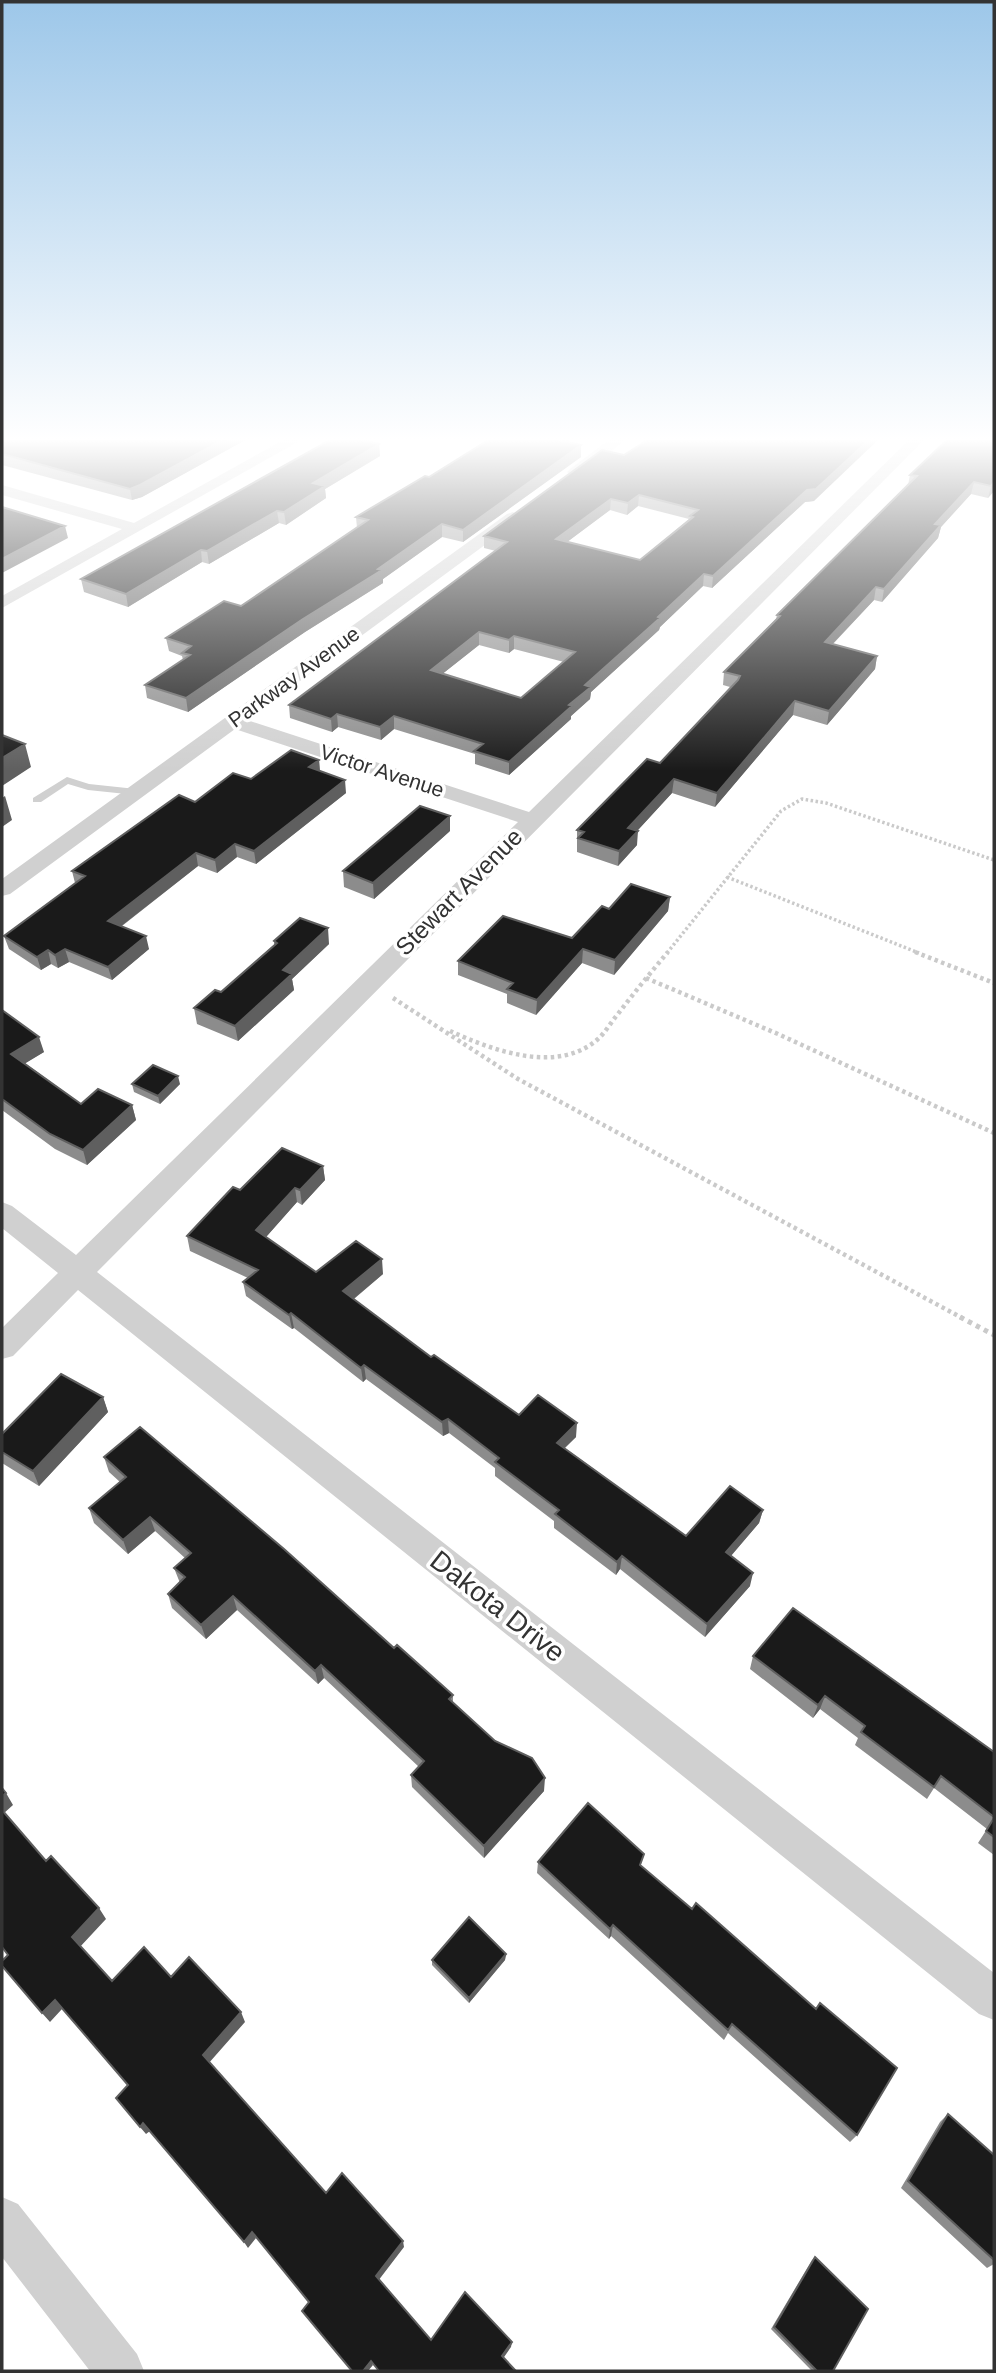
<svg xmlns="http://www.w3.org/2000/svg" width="996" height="2373" font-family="Arial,sans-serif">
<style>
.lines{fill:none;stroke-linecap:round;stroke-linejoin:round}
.path-far2{stroke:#cacaca;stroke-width:3.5;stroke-dasharray:2.5 2.5;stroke-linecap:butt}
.path-far1{stroke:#cacaca;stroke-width:4.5;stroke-dasharray:3.5 3.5;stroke-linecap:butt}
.path{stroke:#cacaca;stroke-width:5;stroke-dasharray:4.5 4.5;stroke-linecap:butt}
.lane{fill:#d0d0d0;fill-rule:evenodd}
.street{fill:#d0d0d0;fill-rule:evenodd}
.wall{fill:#8c8c8c;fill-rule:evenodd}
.shaded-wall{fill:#5f5f5f}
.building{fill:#1a1a1a;stroke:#5f5f5f;stroke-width:2;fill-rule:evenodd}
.labels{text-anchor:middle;stroke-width:7;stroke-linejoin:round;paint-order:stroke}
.far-street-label{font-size:21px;fill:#333;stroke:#fff}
.street-label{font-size:24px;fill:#333;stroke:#fff}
.near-street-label{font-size:28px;fill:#333;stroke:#fff}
</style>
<rect width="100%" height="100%" fill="#fff"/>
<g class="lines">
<!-- path-far2 -->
<path class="path-far2" d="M727,877L919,953
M667,953L781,811L802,799L826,803L994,860"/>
<!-- path-far1 -->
<path class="path-far1" d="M915,952L994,983
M646,978L778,1034L994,1133
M393,998L518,1079L964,1319
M450,1031C492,1050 557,1075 598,1039C605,1033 611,1022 618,1014C634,993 651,972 668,952"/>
<!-- path -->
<path class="path" d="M960,1317L994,1335"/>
<!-- lane -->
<path class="lane" d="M67,777L89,784L136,789L141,792L136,795L88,790L68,784L41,802H33V798Z"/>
<!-- street -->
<path class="street" d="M285,439H303L2,608V596L122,529L2,495V485L134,523Z
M610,439H627L580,475H570L567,472L570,469Z
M910,439H925L97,1272L994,1973V2020L979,2014L78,1290L13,1356L2,1359V1328L58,1273L2,1228V1202L12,1206L76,1255L518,822L235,729L10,894L2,896V879L507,514L513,512L521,517L519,520L247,720L529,812Z
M2,2197L18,2204L137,2354L144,2371H90L2,2257Z"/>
</g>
<!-- wall -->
<path class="wall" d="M2,439H247L142,497L132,500L2,465Z
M994,439V491L988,498L971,494L941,527L938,538L882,602L874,600L833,644L877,656L875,669L827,725L793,715L715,807L672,793L637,831V845L618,866L577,852V830L660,763L730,687L723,685L724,672L776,619L777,615L908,485L910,475Z
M567,442L581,457L463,542L442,537L383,579V583L305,632L188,712L147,698L145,685L183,660L182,656L169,651L166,638L241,606L357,528L356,517L429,477Z
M379,444L380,456L325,489L326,498L286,525L279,523L209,564L202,562L128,607L84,592L81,579Z
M602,450L814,501L805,502L712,588L703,586L660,627L659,630L591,692L590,699L571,716V719L509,775L475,764V754L394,729L381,740L338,727L332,732L290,718L289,705L496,551L484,548V536ZM638,506L689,519L640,560L567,542L610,510L627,515ZM479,645L509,653L514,649L564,662L521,698L442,674Z
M319,760L320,771L346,793L256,864L237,857L217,873L198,866L122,926L149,949L112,980L69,962L58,968L51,964L41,970L9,949L4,936L75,883L72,871L195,802L251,779Z
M450,831L374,899L344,887L343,871Z
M670,897L668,911L614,975L582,963L536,1015L507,1003V994L458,975V961L572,938L609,909Z
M274,941L329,944L292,979L294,990L238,1041L197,1024L194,1008L221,992L274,945Z
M2,1010L44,1052L25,1063L81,1104L132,1105L136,1120L87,1165L55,1149L2,1110Z
M132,1084H180L160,1104L134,1092Z
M323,1166L325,1180L302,1205L297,1202L266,1237L316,1272L383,1274L354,1299L431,1357L519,1415L576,1437L565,1448L686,1536L763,1510L759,1523L731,1556L750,1586L705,1637L620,1569L616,1575L554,1528V1521L495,1476V1468L449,1433L443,1436L366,1379L363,1382L294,1328L292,1329L246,1296L243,1282L248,1278L190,1251L187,1236L240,1190Z
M103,1397L108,1412L39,1486L2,1463V1434Z
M104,1457L394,1648L453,1695V1703L544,1791L484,1858L412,1787L411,1775L419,1767L324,1678L318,1684L237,1610L206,1639L172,1608L168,1594L180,1583L174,1568L185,1558L155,1531L128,1554L94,1523L89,1508L120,1482L109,1472Z
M753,1656L994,1752V1855L978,1843L987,1829L934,1788L927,1799L855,1745L858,1738L820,1709L813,1718L750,1669Z
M538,1862L641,1866L857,2135L850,2142L728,2033L724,2040L611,1936L609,1939L537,1873Z
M506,1954L505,1960L469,2003L432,1965V1960Z
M948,2114L994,2155V2264L987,2268L901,2188L940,2122Z
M815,2257L833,2371H812L771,2329L812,2260Z"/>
<!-- shaded-wall -->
<path class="shaded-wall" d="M225,439H247L142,497L132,500L130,489Z
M555,439H572L555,451Z
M870,439H879L814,501L805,502L712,588L713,576L807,490Z
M379,444L380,456L325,489L326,498L286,525L284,512L313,483Z
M581,445V457L463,542V530Z
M974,482L971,494L941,527L938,538L882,602L884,589L935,524Z
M994,482V491L988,498L991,486Z
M639,495L638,506L627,515L628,503Z
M611,499L610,510L555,551L556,539Z
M277,511L279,523L209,564L207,551Z
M442,524V537L383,579V583L305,632L188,712L186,698L378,569Z
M65,526L68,538L2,573V559Z
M201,550L202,562L128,607L126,594Z
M704,574L703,586L660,627L659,630L591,692L590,699L571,716V719L509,775V762L569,705L585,685Z
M876,587L874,600L822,655L825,642Z
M479,632V645L431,683V670Z
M514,636V649L509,653V640Z
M877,656L875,669L827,725L829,711Z
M795,701L793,715L715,807L717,793Z
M337,714L338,727L332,732L331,719Z
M394,716V729L381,740L380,727Z
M25,744L31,767L2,786V758Z
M319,760L320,773L309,767Z
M674,779L672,793L627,842L628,828Z
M345,780L346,793L256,864L254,851Z
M5,796L12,820L2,827V798Z
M450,816V831L374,899L373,883Z
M638,831L637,845L618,866L619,851Z
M235,844L237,857L217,873L215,860Z
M196,853L198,866L111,934L108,921Z
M670,897L668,911L614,975L615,960Z
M328,928L329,944L292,979L294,990L238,1041L235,1026L283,970Z
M146,936L149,949L112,980L108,967Z
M65,949L69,962L58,968L55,955Z
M583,949L582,963L536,1015L537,1000Z
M48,950L51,964L41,970L37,957Z
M39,1037L44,1052L16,1069L11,1054Z
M178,1076L180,1084L160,1104L158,1096Z
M132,1105L136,1120L87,1165L83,1150Z
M323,1166L325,1180L302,1205L300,1190Z
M295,1188L297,1202L259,1245L256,1230Z
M382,1259L383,1274L345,1306L343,1291Z
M291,1313L294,1328L292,1329L289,1315Z
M364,1365L366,1379L363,1382L361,1368Z
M103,1397L108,1412L39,1486L33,1471Z
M448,1419L449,1433L443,1436L442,1422Z
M577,1423L576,1437L556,1456L557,1443Z
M763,1510L759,1523L723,1565L726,1552Z
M150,1517L155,1531L128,1554L123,1540Z
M622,1556L620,1569L616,1575L617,1562Z
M753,1573L750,1586L705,1637L707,1624Z
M233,1596L237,1610L206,1639L201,1625Z
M321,1665L324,1678L318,1684L315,1671Z
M825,1696L820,1709L813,1718L818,1705Z
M545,1778L544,1791L484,1858V1846Z
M6,1793L13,1805L3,1814L2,1812V1796Z
M99,1908L106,1919L79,1948L72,1937Z
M613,1925L611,1936L609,1939L610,1929Z
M506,1954L505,1960L469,2003V1998Z
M55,2000L62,2009L50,2022L42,2013Z
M241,2012L245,2022L208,2064L203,2055Z
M143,2123L150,2131L146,2134L140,2127Z
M252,2232L256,2238L248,2248L244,2242Z
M403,2241L404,2247L378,2281L376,2276Z
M512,2342L511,2347L502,2360V2356Z
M371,2361L373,2365L368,2371H363Z"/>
<!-- building -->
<path class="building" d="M2,439H225L140,485L130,489L2,454Z
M332,439H357L379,444L313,483L325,486L284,512L277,511L207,551L201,550L126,594L81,579Z
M490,439H555L581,445L463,530L442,524L378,569L382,570L303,619L186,698L145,685L190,655L182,653L191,646L166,638L224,601L241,606L368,520L356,517L425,476L429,477Z
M649,439H870L816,489L807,490L713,576L704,574L658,617L660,618L585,685L591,687L569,705L572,706L509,762L474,751L483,744L394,716L380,727L337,714L331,719L289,705L507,542L484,536L602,450L624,455ZM639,495L698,510L690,516L693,517L640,560L556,539L611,499L628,503ZM479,632L509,640L514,636L575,652L521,698L431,670Z
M948,439H994V482L991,486L974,482L935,524L941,525L884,589L876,587L825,642L877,656L829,711L795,701L717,793L674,779L628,828L638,831L619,851L578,838L584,832L577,830L647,759L660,763L738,680L740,676L724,672L780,616L777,615L917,476L910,475Z
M2,507L65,526L2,559Z
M2,735L25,744L2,758Z
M291,750L319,760L309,767L345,780L254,851L235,844L215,860L196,853L108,921L146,936L108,967L65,949L55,955L48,950L37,957L4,936L85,876L72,871L179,795L195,802L233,773L251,779Z
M420,806L450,816L373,883L343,871Z
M631,884L670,897L615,960L583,949L537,1000L507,989L513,983L458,961L503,916L572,938L602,906L609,909Z
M300,918L328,928L283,970L292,974L235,1026L194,1008L215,990L221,992L277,943L274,941Z
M2,1010L39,1037L11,1054L81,1104L98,1089L132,1105L83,1150L50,1134L2,1099Z
M153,1065L178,1076L158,1096L132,1084Z
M282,1148L323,1166L300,1190L295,1188L256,1230L316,1272L356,1241L382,1259L343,1291L431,1357L434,1355L519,1415L538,1395L577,1423L557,1443L686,1536L730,1486L763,1510L726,1552L753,1573L707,1624L622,1556L617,1562L555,1514L559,1510L495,1462L499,1458L448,1419L442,1422L364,1365L361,1368L291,1313L289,1315L243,1282L258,1270L187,1236L233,1187L240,1190Z
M61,1374L103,1397L33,1471L2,1452V1434Z
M140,1427L284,1549L394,1648L397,1645L453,1695L449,1699L495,1741L532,1758L545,1778L484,1846L411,1775L424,1761L321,1665L315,1671L233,1596L201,1625L168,1594L185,1577L174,1568L191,1553L150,1517L123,1540L89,1508L126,1477L104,1457Z
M793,1608L994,1752V1817L941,1776L934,1787L861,1732L865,1726L825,1696L818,1705L753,1656Z
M2,1788L6,1793L2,1796Z
M588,1803L644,1854L640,1865L692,1909L696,1903L816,2009L820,2003L897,2068L857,2135L732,2024L728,2030L613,1925L610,1929L538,1862Z
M2,1810L46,1861L51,1856L99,1908L72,1937L112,1981L144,1947L171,1977L189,1957L241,2012L203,2055L326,2193L342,2173L403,2241L376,2276L431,2340L465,2292L512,2342L502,2356L516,2371H379L371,2361L363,2371H352L302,2311L309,2302L252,2232L244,2242L143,2123L140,2127L116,2098L128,2085L55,2000L42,2013L2,1966V1961L8,1955L2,1947Z
M994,1818V1837L986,1831Z
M469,1917L506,1954L469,1998L432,1960Z
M948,2114L994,2155V2260L908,2181Z
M815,2257L868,2309L833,2371H817L774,2327Z"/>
<!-- sky -->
<linearGradient id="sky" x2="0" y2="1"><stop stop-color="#9dc7e9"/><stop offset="0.57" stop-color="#fff"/><stop offset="1" stop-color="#fff" stop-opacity="0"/></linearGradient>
<rect width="996" height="771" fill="url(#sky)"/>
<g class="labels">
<!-- far-street labels -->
<g class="far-street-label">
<text transform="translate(294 677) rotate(-36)" y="7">Parkway Avenue</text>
<text transform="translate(382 771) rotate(18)" y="7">Victor Avenue</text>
</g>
<!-- street labels -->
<g class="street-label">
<text transform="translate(459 892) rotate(-45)" y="8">Stewart Avenue</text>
</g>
<!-- near-street labels -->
<g class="near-street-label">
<text transform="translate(498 1606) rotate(38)" y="10">Dakota Drive</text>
</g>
</g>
<!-- border -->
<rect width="996" height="2373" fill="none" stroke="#333333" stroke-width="7"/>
</svg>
